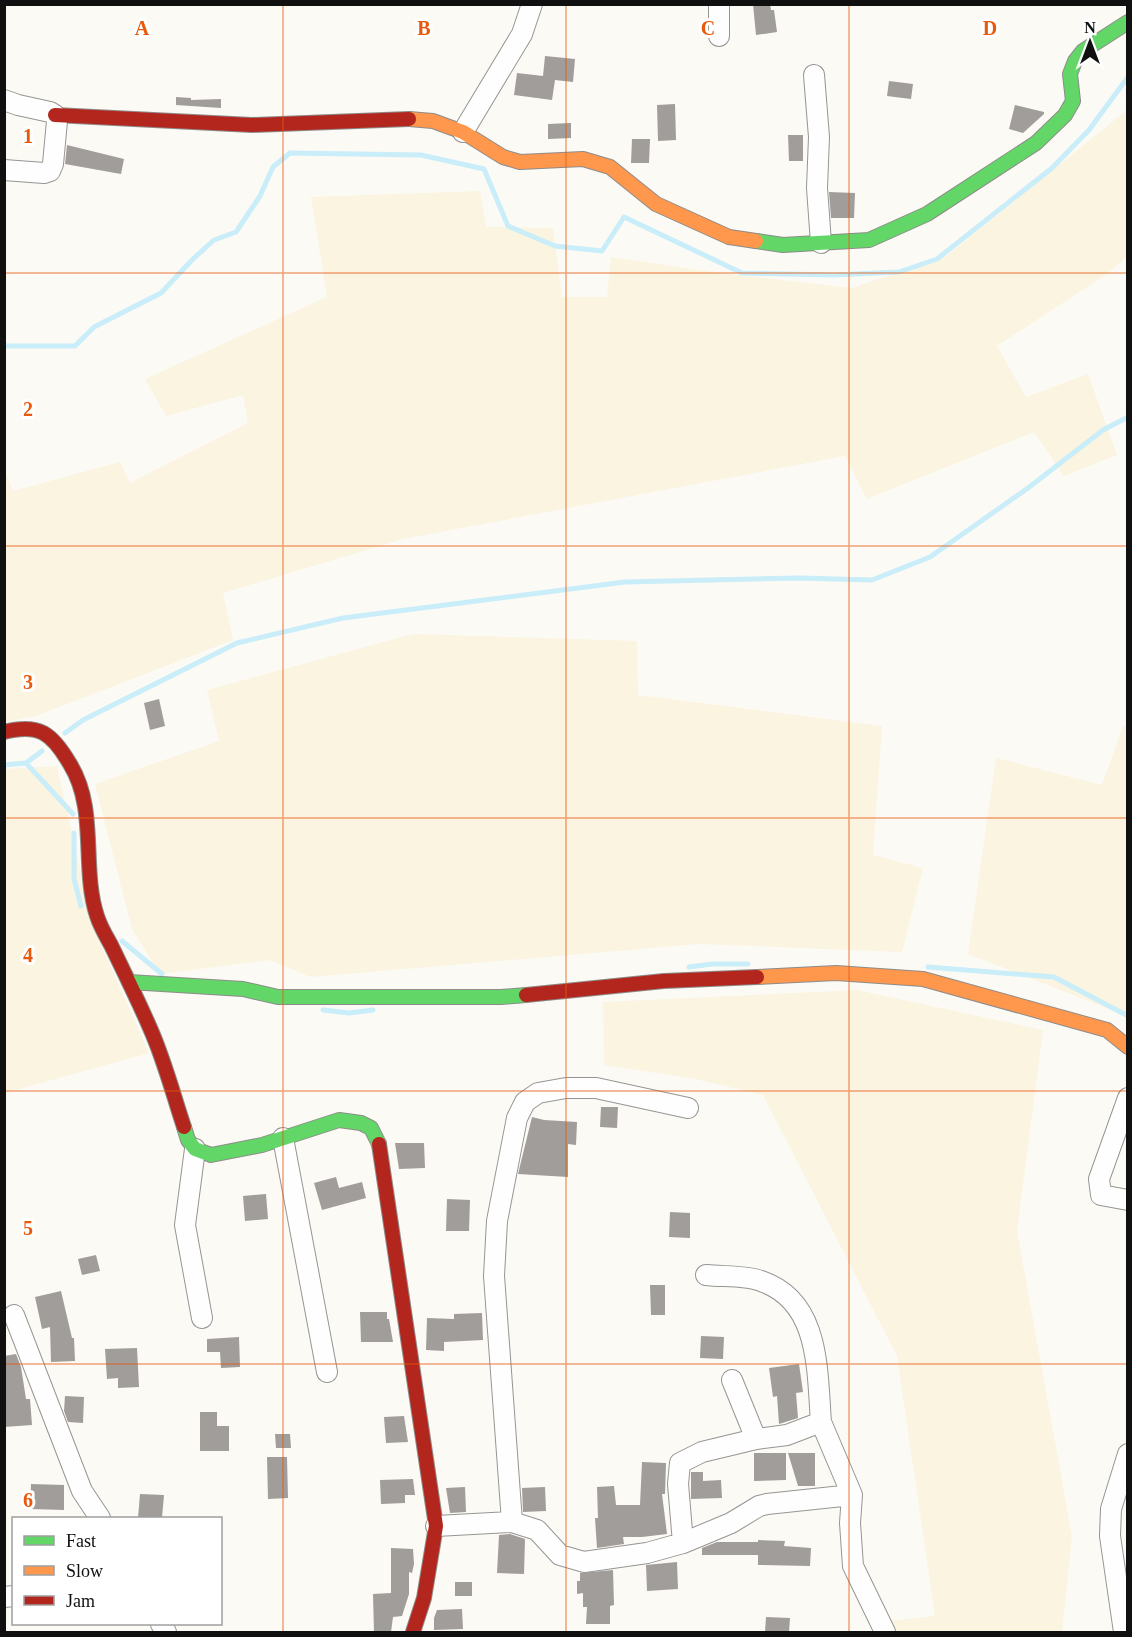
<svg xmlns="http://www.w3.org/2000/svg" width="1132" height="1637" font-family="Georgia,serif">
<style>
.farmland{fill:#faf4e1}
.lines{fill:none;stroke-linecap:round;stroke-linejoin:round}
.stream{stroke:#c9edf9;stroke-width:5}
.building{fill:#a09d9a}
.street-casing{stroke:#969593;stroke-width:22}
.fast-casing{stroke:#8d8c8a;stroke-width:16}
.slow-casing{stroke:#8d8c8a;stroke-width:16}
.jam-casing{stroke:#8d8c8a;stroke-width:16}
.street{stroke:#fffefe;stroke-width:20}
.fast{stroke:#63d668;stroke-width:14}
.slow{stroke:#ff974d;stroke-width:14}
.jam{stroke:#b3261e;stroke-width:14}
.grid{fill:none;stroke:#e8590c;stroke-width:1.5;stroke-opacity:0.55}
.grid-label{font-size:20px;text-anchor:middle;font-weight:bold;fill:#e8590c;stroke:#fff;stroke-width:6;stroke-linejoin:round;paint-order:stroke}
</style>
<rect width="100%" height="100%" fill="#fcfaf5"/>
<!-- farmland -->
<path class="farmland" d="M1127,110V256L1107,274L997,346L1026,397L1088,374L1117,455L1064,476L1034,432L867,499L845,456L403,539L223,593L233,640L36,716L5,722L4,468L13,491L120,462L130,483L248,423L243,395L166,416L145,379L327,297L311,197L480,191L486,227L553,228L562,297H607L611,257L720,273L852,288L945,257Z
M413,634L637,641L638,695L882,726L873,855L923,868L902,952L699,944L311,977L269,960L160,974L132,929L95,784L219,741L207,690Z
M1123,726H1128L1127,1016L968,954L996,758L1102,785Z
M57,766L93,927L149,1053L5,1093V769Z
M857,990L1043,1030L1017,1231L1072,1536L1062,1632H893L889,1621L935,1616L897,1356L763,1095L695,1079L604,1065L603,1002Z"/>
<g class="lines">
<!-- stream -->
<path class="stream" d="M4,346H75L94,327L161,293L193,259L214,240L236,232L260,196L273,167L290,153L421,155L484,169L508,226L555,246L602,251L624,217L742,273L834,275L899,272L937,259L1052,168L1089,130L1128,77
M65,733L83,720L237,643L343,618L625,582L799,578L872,580L930,557L1028,488L1103,430L1128,417
M26,763L73,814
M4,765L26,763L42,751
M74,833V879L81,906
M122,941L162,974
M689,967L712,964H748
M928,967L1054,977L1128,1016
M323,1010L349,1013L373,1010"/>
</g>
<!-- building -->
<path class="building" d="M753,4H770L771,10H774L777,32L756,35Z
M545,56L575,59L573,82L555,80L552,100L514,95L517,73L543,76Z
M889,81L913,84L911,99L887,96Z
M176,97L191,98V100L221,99V108L176,105Z
M675,104L676,140L658,141L657,105Z
M1015,105L1044,112V114L1023,133L1009,129Z
M571,123V138L548,139V124Z
M788,135H803V161H789Z
M632,139H650L649,163H631Z
M67,145L124,159L121,174L65,164Z
M829,192L855,193L854,218H831Z
M159,699L165,726L150,730L144,703Z
M601,1107H618L617,1128L600,1127Z
M532,1117L544,1120L577,1122L576,1145L568,1144V1177L518,1174Z
M395,1143H424L425,1168L399,1169Z
M336,1177L339,1188L362,1182L366,1198L322,1210L314,1183Z
M266,1194L268,1219L245,1221L243,1196Z
M447,1199L470,1200L469,1231H446Z
M670,1212L690,1213V1238L669,1237Z
M96,1255L100,1271L82,1275L78,1259Z
M650,1285H665V1315H651Z
M61,1291L72,1338H74L75,1361L51,1362L50,1327L42,1329L35,1297Z
M360,1312H387V1319H389L393,1342H361Z
M482,1313L483,1340L444,1342V1351L426,1350L427,1318L454,1319V1314Z
M701,1336L724,1337L723,1359L700,1358Z
M239,1337L240,1367L221,1368L220,1352H207V1339Z
M137,1348L139,1387L118,1388V1378L107,1379L105,1349Z
M16,1354L21,1367L26,1399H30L32,1425L4,1427V1356Z
M799,1364L803,1392L796,1393L798,1418L779,1424L777,1396L773,1397L769,1368Z
M65,1396L84,1397L83,1423L68,1422L64,1411Z
M200,1412H217V1426H229V1451H200Z
M404,1416L408,1442L386,1443L384,1417Z
M275,1434H290L291,1448H276Z
M754,1453H786V1480L754,1481Z
M788,1453H815V1486H798Z
M267,1457H287L288,1498L268,1499Z
M642,1462L666,1463L665,1494H662L667,1534L642,1537H623L624,1544L597,1548L595,1518H598L597,1487L614,1486L616,1505H640Z
M691,1472H703V1481L721,1480L722,1498L691,1499Z
M413,1479L415,1495H405V1503L381,1504L380,1480Z
M31,1484L64,1485V1510L30,1509Z
M465,1487L466,1512L450,1513L446,1488Z
M545,1487L546,1511L523,1512L522,1488Z
M140,1494L164,1495L162,1518H138Z
M510,1534L525,1539L524,1574L497,1573L499,1535Z
M758,1540L785,1541L784,1546L811,1548L810,1566L758,1565V1555H702V1548L717,1542H758Z
M391,1548L413,1549L414,1564L412,1573L409,1572V1594L402,1616L393,1617L391,1632H374L373,1594L391,1593Z
M677,1562L678,1589L647,1591L646,1565Z
M613,1570L614,1605L610,1606V1624H586L587,1607H583V1593L577,1594V1581H580V1573Z
M455,1582H472V1596H455Z
M462,1609L463,1629L434,1630V1618L437,1610Z
M766,1617L790,1618L789,1632H765Z"/>
<g class="lines">
<!-- street casing -->
<g class="street-casing">
<path id="street" d="M719,4V36
M814,75L819,137L817,188L821,243
M4,100L18,105L50,112L55,115L57,121L53,164L50,171L44,173L4,170
M463,132L522,34L532,4
M1128,1098L1099,1179L1101,1195L1128,1200
M283,1138L327,1372
M195,1149L185,1225L202,1318
M14,1315L82,1491L100,1518
M732,1380L756,1439
M821,1422L852,1495L850,1523L853,1566L885,1632
M512,1522L494,1276L497,1221L517,1118L525,1102L538,1093L566,1088H596L688,1108
M436,1526L512,1522L537,1530L560,1555L584,1562L647,1553L683,1543L678,1484L680,1463L702,1452L756,1439L787,1435L821,1422C817,1369 820,1301 761,1281C745,1275 723,1277 706,1275
M683,1543L731,1523L759,1506L767,1504L852,1495
M4,1597L14,1596
M161,1624L166,1632
M1124,1632L1110,1536L1111,1509L1128,1454"/>
</g>
<!-- fast casing -->
<g class="fast-casing">
<path id="fast" d="M756,241L783,245L869,240L927,214L1036,143L1065,115L1073,101L1070,74L1075,61L1083,51L1128,22
M129,982L243,989L278,997H501L526,995
M184,1127L188,1140L195,1149L211,1155L262,1145L339,1120L361,1123L371,1128L379,1144"/>
</g>
<!-- slow casing -->
<g class="slow-casing">
<path id="slow" d="M409,119L433,121L463,132L503,157L520,162L583,159L610,167L656,204L729,237L756,241
M757,977L836,973L923,979L1107,1030L1128,1047"/>
</g>
<!-- jam casing -->
<g class="jam-casing">
<path id="jam" d="M55,115L252,125L409,119
M4,732C39,723 52,733 70,764C98,809 81,868 97,916C100,926 106,936 111,945C124,972 138,1000 150,1028C164,1059 173,1094 184,1127
M526,995L664,981L757,977
M379,1144L436,1526L424,1598L413,1632"/>
</g>
<!-- street -->
<use href="#street" class="street"/>
<!-- fast -->
<use href="#fast" class="fast"/>
<!-- slow -->
<use href="#slow" class="slow"/>
<!-- jam -->
<use href="#jam" class="jam"/>
</g>
<!-- grid -->
<path class="grid" d="M283,4V1632M566,4V1632M849,4V1632M4,273H1128M4,546H1128M4,818H1128M4,1091H1128M4,1364H1128"/>
<g class="grid-label">
<text x="142" y="35">A</text>
<text x="424" y="35">B</text>
<text x="708" y="35">C</text>
<text x="990" y="35">D</text>
<text x="28" y="143">1</text>
<text x="28" y="416">2</text>
<text x="28" y="689">3</text>
<text x="28" y="962">4</text>
<text x="28" y="1235">5</text>
<text x="28" y="1507">6</text>
</g>
<!-- border -->
<rect width="1132" height="1637" fill="none" stroke="#101010" stroke-width="12"/>
<!-- legend -->
<rect x="12" y="1517" width="210" height="108" fill="#ffffff" stroke="#9f9f9f" stroke-width="1.5"/>
<rect x="24" y="1536" width="30" height="9" fill="#63d668" stroke="#9f9f9f" stroke-width="1.5"/>
<text x="66" y="1547" font-size="18" fill="#101010">Fast</text>
<rect x="24" y="1566" width="30" height="9" fill="#ff974d" stroke="#9f9f9f" stroke-width="1.5"/>
<text x="66" y="1577" font-size="18" fill="#101010">Slow</text>
<rect x="24" y="1596" width="30" height="9" fill="#b3261e" stroke="#9f9f9f" stroke-width="1.5"/>
<text x="66" y="1607" font-size="18" fill="#101010">Jam</text>
<!-- north arrow -->
<g transform="translate(1090 42)" stroke="#ffffff" stroke-width="4.5" paint-order="stroke">
<path d="M0-4.5L10 22L0 15L-10 22Z" fill="#101010"/>
<text y="-9" font-size="16" font-weight="bold" text-anchor="middle" fill="#101010">N</text>
</g>
</svg>
